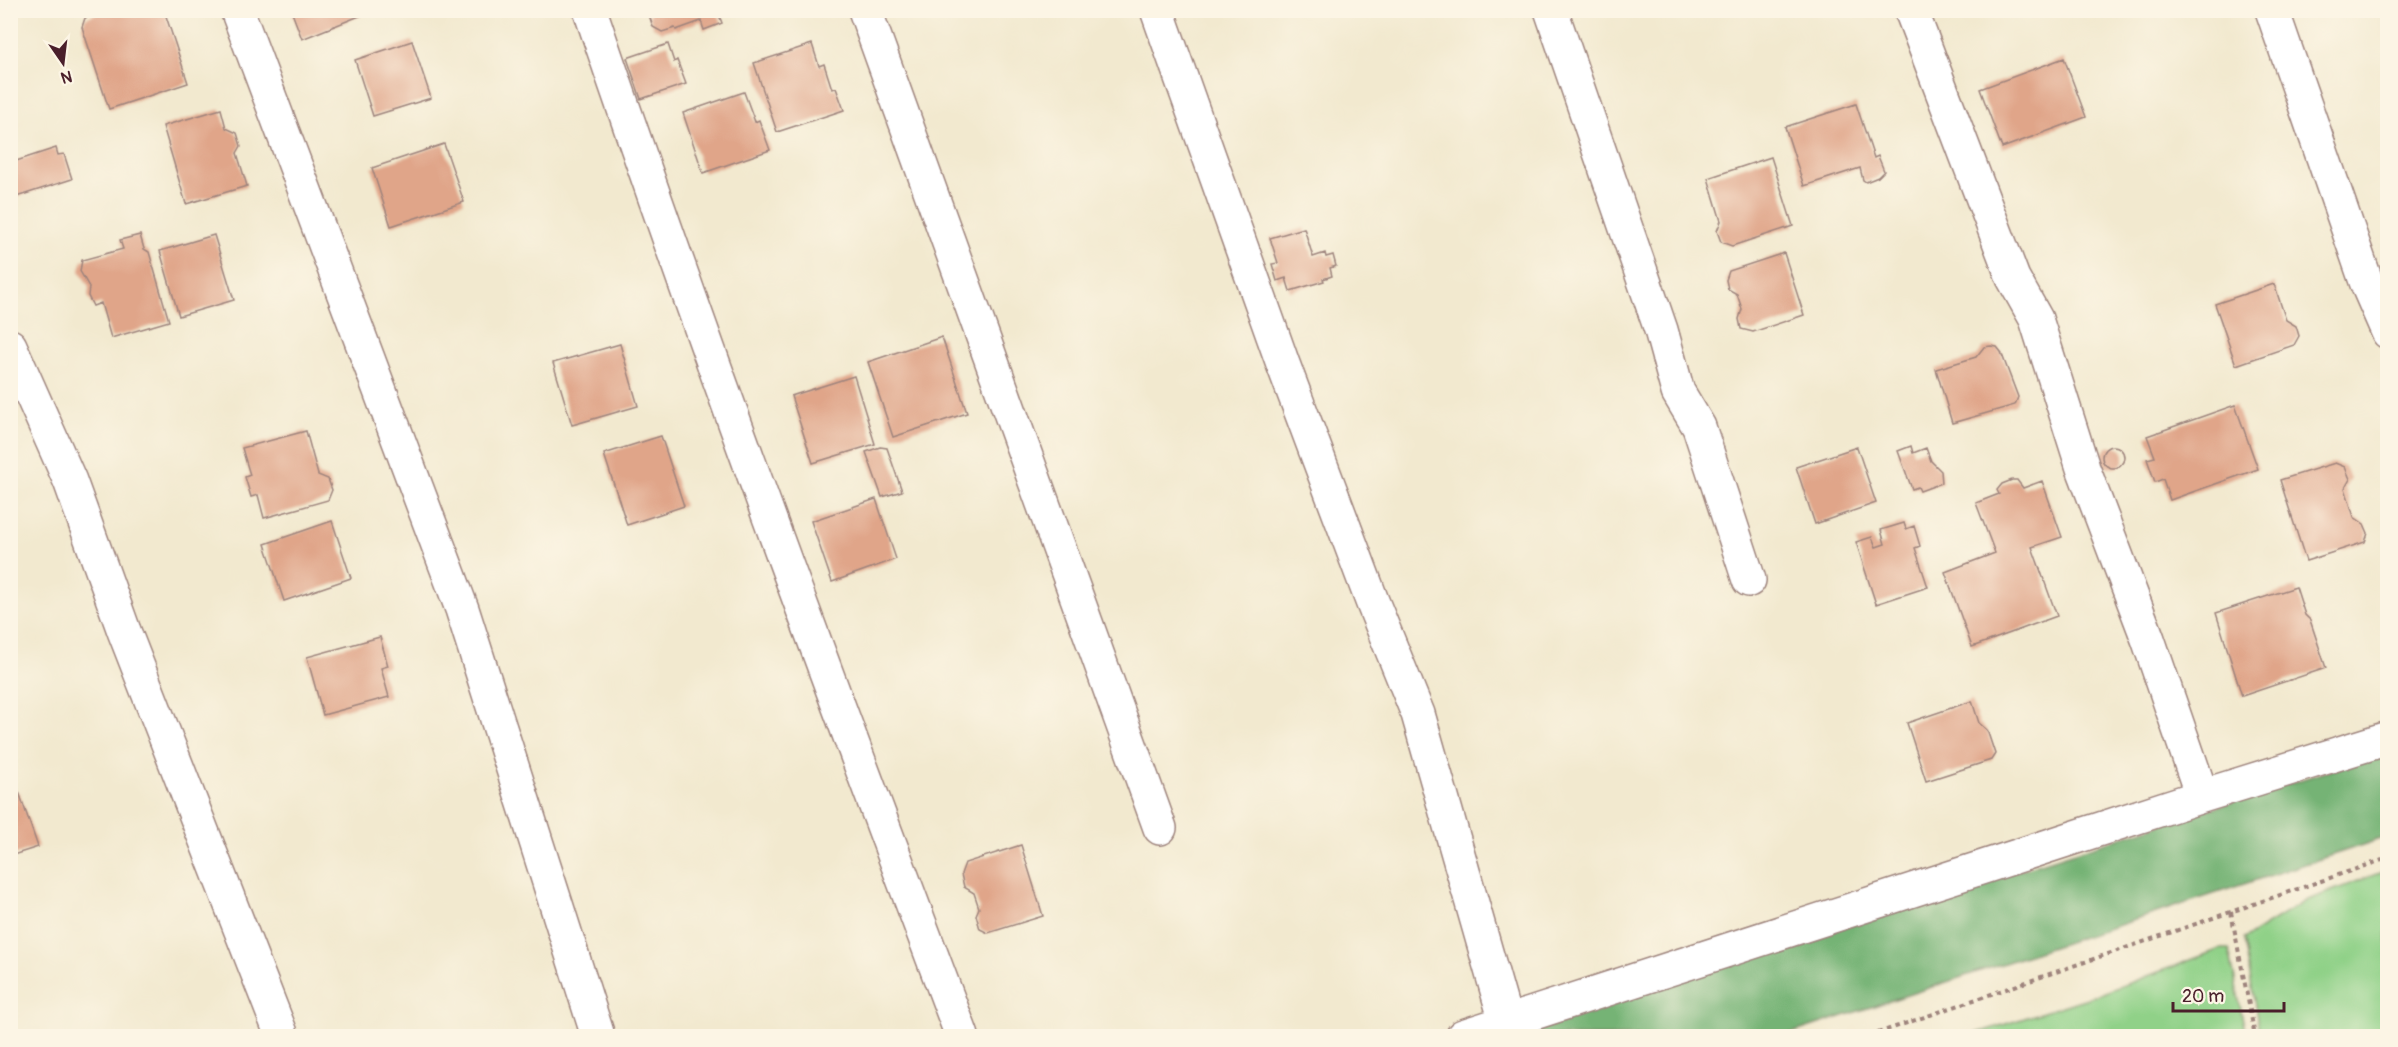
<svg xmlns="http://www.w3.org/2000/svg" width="2398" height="1047" font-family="Pangolin,sans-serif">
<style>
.green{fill:#90d188;stroke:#6d785a;stroke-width:1.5}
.forest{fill:#74b374;stroke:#5f6950;stroke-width:1.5}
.building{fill:#e0a589}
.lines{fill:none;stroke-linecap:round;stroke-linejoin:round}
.street-casing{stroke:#9e847d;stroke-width:36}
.path{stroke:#9e847d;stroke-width:4;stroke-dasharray:4.5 4.5;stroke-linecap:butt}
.street{stroke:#fff;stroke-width:33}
</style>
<rect width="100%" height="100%" fill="#fcf5e5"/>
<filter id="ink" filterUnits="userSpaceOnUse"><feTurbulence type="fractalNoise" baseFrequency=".0167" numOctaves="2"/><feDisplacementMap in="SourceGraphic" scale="12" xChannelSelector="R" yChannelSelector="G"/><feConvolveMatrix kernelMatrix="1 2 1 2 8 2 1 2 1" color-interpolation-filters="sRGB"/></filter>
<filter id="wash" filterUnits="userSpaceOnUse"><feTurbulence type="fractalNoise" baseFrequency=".008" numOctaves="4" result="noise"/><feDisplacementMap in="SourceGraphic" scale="24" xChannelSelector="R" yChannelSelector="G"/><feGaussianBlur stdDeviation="1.35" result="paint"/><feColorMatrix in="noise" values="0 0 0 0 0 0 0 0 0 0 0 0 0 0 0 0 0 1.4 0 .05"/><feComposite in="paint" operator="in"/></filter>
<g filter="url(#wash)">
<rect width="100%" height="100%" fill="#f2e9cf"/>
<!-- green -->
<path class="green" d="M2387,870V1036H2260L2244,939L2305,901Z
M2220,949H2229L2246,1036H1968L2097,995Z"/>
<!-- forest -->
<path class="forest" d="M2387,752V837L1783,1036H1501Z"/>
<g id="blocks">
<!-- building -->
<path class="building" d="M105,10H164L188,83L109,109L82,27L85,18Z
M291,10H361L362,15L302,39Z
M652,10H717L722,23L704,30L701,21L676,30L675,28L662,32L653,27L649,15Z
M412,41L431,98L373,116L355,60Z
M668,44L674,62L677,60L686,84L641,99L627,58Z
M812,44L819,66L824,64L832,89L836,88L844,110L777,132L754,63Z
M2064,58L2086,117L2002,148L1980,89Z
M744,92L755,122L759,120L770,150L703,173L683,113Z
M1856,104L1874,158L1878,156L1884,171L1878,177L1866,182L1863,180L1860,168L1804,186L1785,127Z
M221,109L226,128L237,133L241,146L237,153L247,186L186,204L163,126Z
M444,144L464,202L391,226L372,168Z
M56,148L58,155L64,154L72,179L10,199V163Z
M1771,157L1793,226L1732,246L1721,242L1717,231L1721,221L1708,178Z
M1304,228L1313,257L1325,253L1326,257L1333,255L1336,266L1330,268L1332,276L1323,279L1324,281L1290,291L1286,278L1277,281L1272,264L1278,263L1270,238Z
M140,235L144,249L149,252L169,321L111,338L101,303L93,306L88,296L89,287L80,271L82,260L123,249L120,240Z
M214,235L234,300L179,316L160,251Z
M1784,253L1804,315L1753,332L1741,329L1739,319L1742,309L1737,294L1728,289L1726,280L1729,271Z
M2274,284L2286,320L2296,326L2299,336L2294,345L2236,365L2215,304Z
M942,337L967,413L893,437L868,362Z
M620,344L638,406L572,425L553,363Z
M1991,346L1997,347L2001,352L2018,397L2015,405L1952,423L1936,369L1976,357L1984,347Z
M854,376L875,444L813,463L791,396Z
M2235,405L2258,469L2170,500L2163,479L2155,482L2147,459L2155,457L2147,436Z
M306,431L318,475L328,479L332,490L328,500L264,518L258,495L251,497L245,477L250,475L242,448Z
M661,436L684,506L627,525L604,454Z
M1911,446L1913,453L1926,448L1931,461L1941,471L1942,483L1920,491L1918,487L1912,489L1898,451Z
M2102 457a11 11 0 1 1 22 0a11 11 0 1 1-22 0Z
M880,447L887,448L902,491L882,497L866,452Z
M1857,447L1876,503L1815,524L1796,467Z
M2335,463L2345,467L2350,479L2345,488L2354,517L2364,524L2368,533L2365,542L2306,561L2280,480Z
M2012,480H2017L2023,488L2042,481L2062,537L2032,547L2057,616L1972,647L1945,572L1995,553L1976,503L1999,494L1997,490L2002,484Z
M876,499L896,559L832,582L811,521Z
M332,521L351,578L284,601L265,544Z
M1904,523L1906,529L1914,526L1920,546L1915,548L1928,587L1876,604L1856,542L1872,537L1876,547L1885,544L1881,530Z
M2296,587L2305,615L2310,620L2326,668L2242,696L2216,613Z
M380,637L388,666L381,668L389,697L323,715L307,657Z
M1972,701L1979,723L1987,730L1995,754L1991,760L1926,781L1907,723Z
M19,792L38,847L10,856V793Z
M1021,845L1043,916L988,933L980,929L976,915L979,908L974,893L964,887L961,874L965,863Z"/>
</g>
</g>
<g filter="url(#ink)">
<use href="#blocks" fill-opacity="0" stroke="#9e847d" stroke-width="1.5"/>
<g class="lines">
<!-- street casing -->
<g class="street-casing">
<path id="street" d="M237,10L462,609L598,1036
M590,10C707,355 834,696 962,1036
M865,10L1160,828
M1157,10L1283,364L1372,601L1418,714L1506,1022
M1551,10L1661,330L1678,392L1699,427L1749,580
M1911,10L2013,278L2036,319L2083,468L2148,639L2202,796
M2272,10L2367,284L2388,332
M10,346L70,481L124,631L282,1036
M1463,1036L2202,796L2388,738"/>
</g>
<!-- path -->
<path class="path" d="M2231,912L2255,1036
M1869,1036L2388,858"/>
<!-- street -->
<use href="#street" class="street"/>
</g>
</g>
<!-- margin -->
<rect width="2398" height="1047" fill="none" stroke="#fcf5e5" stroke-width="36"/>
<!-- north arrow -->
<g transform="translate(63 63) rotate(166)" stroke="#fcf5e5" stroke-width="4.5" paint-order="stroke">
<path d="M0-4.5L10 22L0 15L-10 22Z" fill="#4a1f2b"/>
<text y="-9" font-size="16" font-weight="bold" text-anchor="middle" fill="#4a1f2b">N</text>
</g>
<!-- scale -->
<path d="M2173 1002v9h111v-9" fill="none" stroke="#4a1f2b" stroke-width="3"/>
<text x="2182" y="1002" font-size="18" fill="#4a1f2b" stroke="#fcf5e5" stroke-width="4.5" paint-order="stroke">20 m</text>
</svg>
